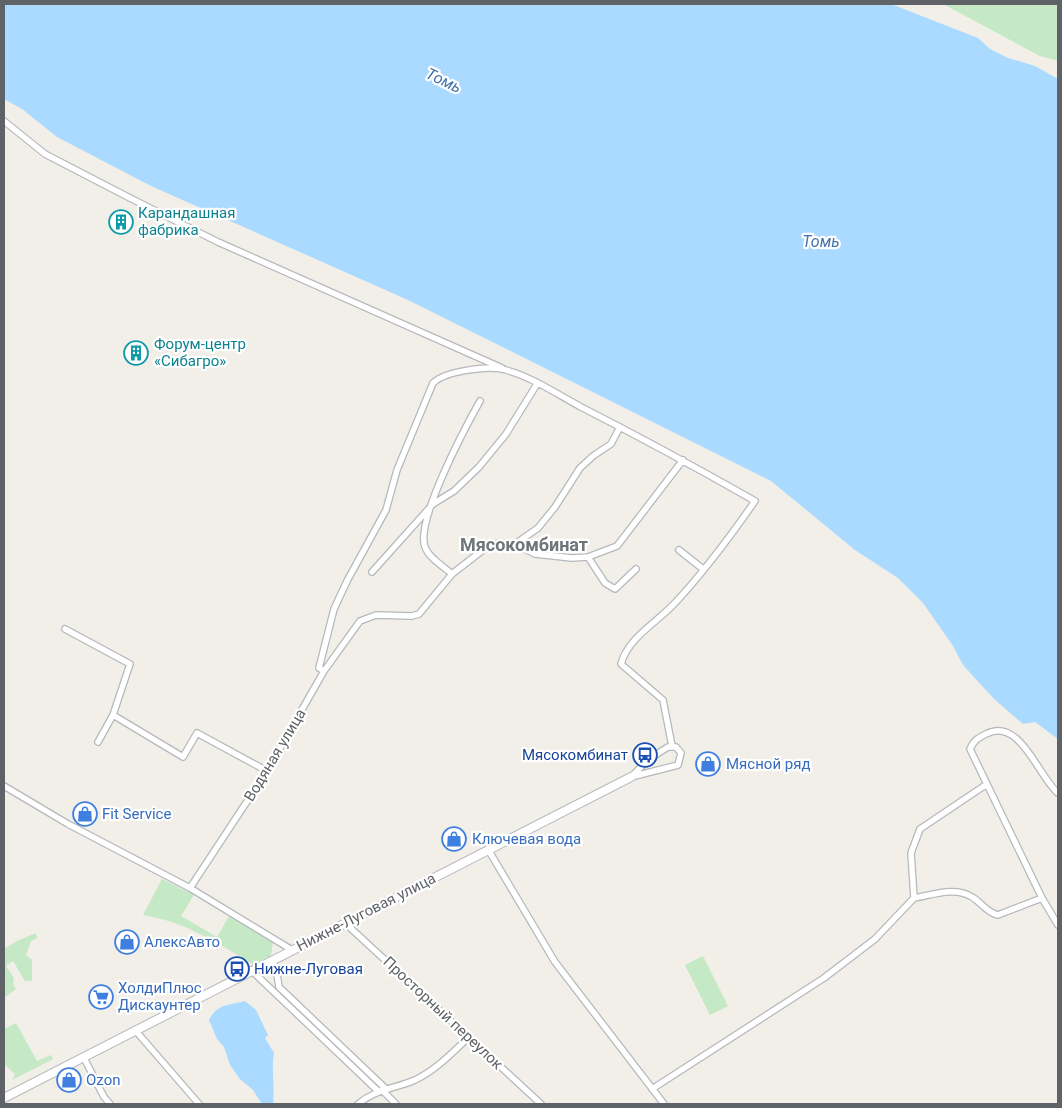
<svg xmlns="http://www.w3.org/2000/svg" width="1062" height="1108" font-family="Roboto,sans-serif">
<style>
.green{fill:#c5e8c5}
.water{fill:#aadaff}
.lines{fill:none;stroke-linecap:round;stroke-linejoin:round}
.street-casing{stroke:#b5b8bc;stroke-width:8}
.secondary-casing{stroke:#b6babf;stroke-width:10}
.street{stroke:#fff;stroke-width:5.5}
.secondary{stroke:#fff;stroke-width:8}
.labels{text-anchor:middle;stroke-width:4.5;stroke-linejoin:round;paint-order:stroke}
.culture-label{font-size:15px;fill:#0d838f;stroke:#fff;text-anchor:start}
.street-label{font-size:15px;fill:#5f6368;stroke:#fff}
.transit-label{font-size:15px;fill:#164399;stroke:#fff;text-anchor:end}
.shop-label{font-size:15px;fill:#366cbe;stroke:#fff;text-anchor:start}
.water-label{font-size:16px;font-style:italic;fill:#4174aa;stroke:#fff}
.quarter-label{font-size:18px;font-weight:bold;fill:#70757a;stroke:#fff}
</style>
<rect width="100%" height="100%" fill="#f1efe8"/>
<!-- green -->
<path class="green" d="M943,4H1058V61L1040,56Z
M162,879L194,895L181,916L217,937L229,916L273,942L271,955L254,965C218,943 186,922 143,915Z
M36,933L37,938L31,941L26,955L32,960V981H25L13,961L6,966L14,978L13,984L16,989L4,998V949L17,941Z
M703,956L728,1006L710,1015L685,965Z
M16,1023L37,1061L51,1055L53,1059L12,1080L15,1074L4,1064V1029Z"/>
<!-- water -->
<path class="water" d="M4,4H891L978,38L990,49L1008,58L1035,66L1058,79V739L1035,722L1023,724L994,699L963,665L953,646L923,603L898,578L855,550L771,481L408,300L151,186L57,137L22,109L4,99Z
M245,1001L256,1010L268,1035L265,1038L274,1053C271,1071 275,1086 273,1104H262L253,1090L240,1079L230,1065L224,1047L217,1039L209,1020C218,1003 228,1006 245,1001Z"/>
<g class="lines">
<!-- street casing -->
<g class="street-casing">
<path id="street" d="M4,121L45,154L128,197L218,242L502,368
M515,544L535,554L572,558L588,557L617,546L683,460
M679,550L703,569
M588,557L605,583L615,589L636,569
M372,572L433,504L454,491L479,467L506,434L537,384
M452,574C443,566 429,558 425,547C415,521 466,426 480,401
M65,629L130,664L113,715
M324,671L319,668L334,609L347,581L386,510L397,470L433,383C445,371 490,365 506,370C532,377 557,394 581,407C640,437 697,468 755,501C730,537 704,572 674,604C656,623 628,638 621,664L663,700L672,746
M98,742L113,715L183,757L197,733L267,771
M668,747H676L681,753L678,765L631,777L649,759Z
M4,786L68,824L190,888L292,950
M489,851L555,962L664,1104
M190,888L267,771L324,671L360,621L376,615L412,616L419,614L452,574L488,546L498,543L515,544L538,528L555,507L580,468L593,456L611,444L620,427
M914,898C933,895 955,886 972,897C981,902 987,913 998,915L1042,898L1058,925
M1042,898L970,749C974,740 978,738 986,734C1020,716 1039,778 1058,793
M345,923L541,1104
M271,960L276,968L279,987L386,1089
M251,970L378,1091
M135,1030L199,1104
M84,1058L104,1097L110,1104
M652,1089L824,978L875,939L914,898L911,853L920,829L987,784
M382,1090L396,1104
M358,1104C376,1089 394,1089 415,1080C436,1070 452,1053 469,1037"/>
</g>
<!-- secondary casing -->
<g class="secondary-casing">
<path id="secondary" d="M4,1098L631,777"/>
</g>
<!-- street -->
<use href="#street" class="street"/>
<!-- secondary -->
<use href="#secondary" class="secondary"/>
</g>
<!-- icons -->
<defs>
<g id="building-ring" transform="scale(1.25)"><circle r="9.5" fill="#fff" stroke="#0f9aa8" stroke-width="1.5"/><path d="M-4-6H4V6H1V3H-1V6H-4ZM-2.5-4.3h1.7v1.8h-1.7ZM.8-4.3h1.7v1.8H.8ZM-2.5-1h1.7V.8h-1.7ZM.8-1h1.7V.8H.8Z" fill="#0f9aa8"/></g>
<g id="bus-ring" transform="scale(1.25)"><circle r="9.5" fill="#fff" stroke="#1a4fb4" stroke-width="1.5"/><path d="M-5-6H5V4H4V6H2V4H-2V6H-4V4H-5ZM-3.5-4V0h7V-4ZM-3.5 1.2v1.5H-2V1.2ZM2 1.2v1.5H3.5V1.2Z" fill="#1a4fb4"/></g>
<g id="shop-ring" transform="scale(1.25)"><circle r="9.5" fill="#fff" stroke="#3f7fe0" stroke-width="1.5"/><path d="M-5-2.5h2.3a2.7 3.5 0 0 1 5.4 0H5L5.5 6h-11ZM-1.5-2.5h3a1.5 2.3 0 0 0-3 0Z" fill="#3f7fe0"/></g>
<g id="supermarket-ring" transform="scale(1.25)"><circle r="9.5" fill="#fff" stroke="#3f7fe0" stroke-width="1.5"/><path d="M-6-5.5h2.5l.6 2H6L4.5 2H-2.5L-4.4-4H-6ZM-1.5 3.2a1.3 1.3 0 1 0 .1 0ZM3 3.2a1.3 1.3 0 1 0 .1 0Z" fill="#3f7fe0"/></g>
</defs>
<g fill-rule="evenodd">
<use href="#building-ring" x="121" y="222"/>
<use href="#building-ring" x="136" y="353"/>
<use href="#bus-ring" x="645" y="755"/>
<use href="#shop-ring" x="708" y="764"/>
<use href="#shop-ring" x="85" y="814"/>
<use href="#shop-ring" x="454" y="839"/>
<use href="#shop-ring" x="127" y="942"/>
<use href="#bus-ring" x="237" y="969"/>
<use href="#supermarket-ring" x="101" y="997"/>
<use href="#shop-ring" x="69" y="1080"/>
</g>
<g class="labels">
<!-- culture labels -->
<g class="culture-label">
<text x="138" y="218">Карандашная<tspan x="138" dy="17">фабрика</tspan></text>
<text x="154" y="349">Форум-центр<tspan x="154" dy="17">«Сибагро»</tspan></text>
</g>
<!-- street labels -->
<g class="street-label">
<text transform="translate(275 755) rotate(-59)" y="5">Водяная улица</text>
<text transform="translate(366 912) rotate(-27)" y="5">Нижне-Луговая улица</text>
<text transform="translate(443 1013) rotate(43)" y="5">Просторный переулок</text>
</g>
<!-- transit labels -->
<g class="transit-label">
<text x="628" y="760">Мясокомбинат</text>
<text x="254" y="974" text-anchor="start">Нижне-Луговая</text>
</g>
<!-- shop labels -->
<g class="shop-label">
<text x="726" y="769">Мясной ряд</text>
<text x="102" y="819">Fit Service</text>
<text x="472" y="844">Ключевая вода</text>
<text x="144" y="947">АлексАвто</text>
<text x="118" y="993">ХолдиПлюс<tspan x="118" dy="17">Дискаунтер</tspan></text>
<text x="86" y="1085">Ozon</text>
</g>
<!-- water labels -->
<g class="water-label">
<text transform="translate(444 80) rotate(26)" y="6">Томь</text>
<text x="821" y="247">Томь</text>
</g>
<!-- quarter labels -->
<g class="quarter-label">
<text x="524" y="551">Мясокомбинат</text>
</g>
</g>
<!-- border -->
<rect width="1062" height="1108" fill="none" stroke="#5f6368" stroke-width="10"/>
</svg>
